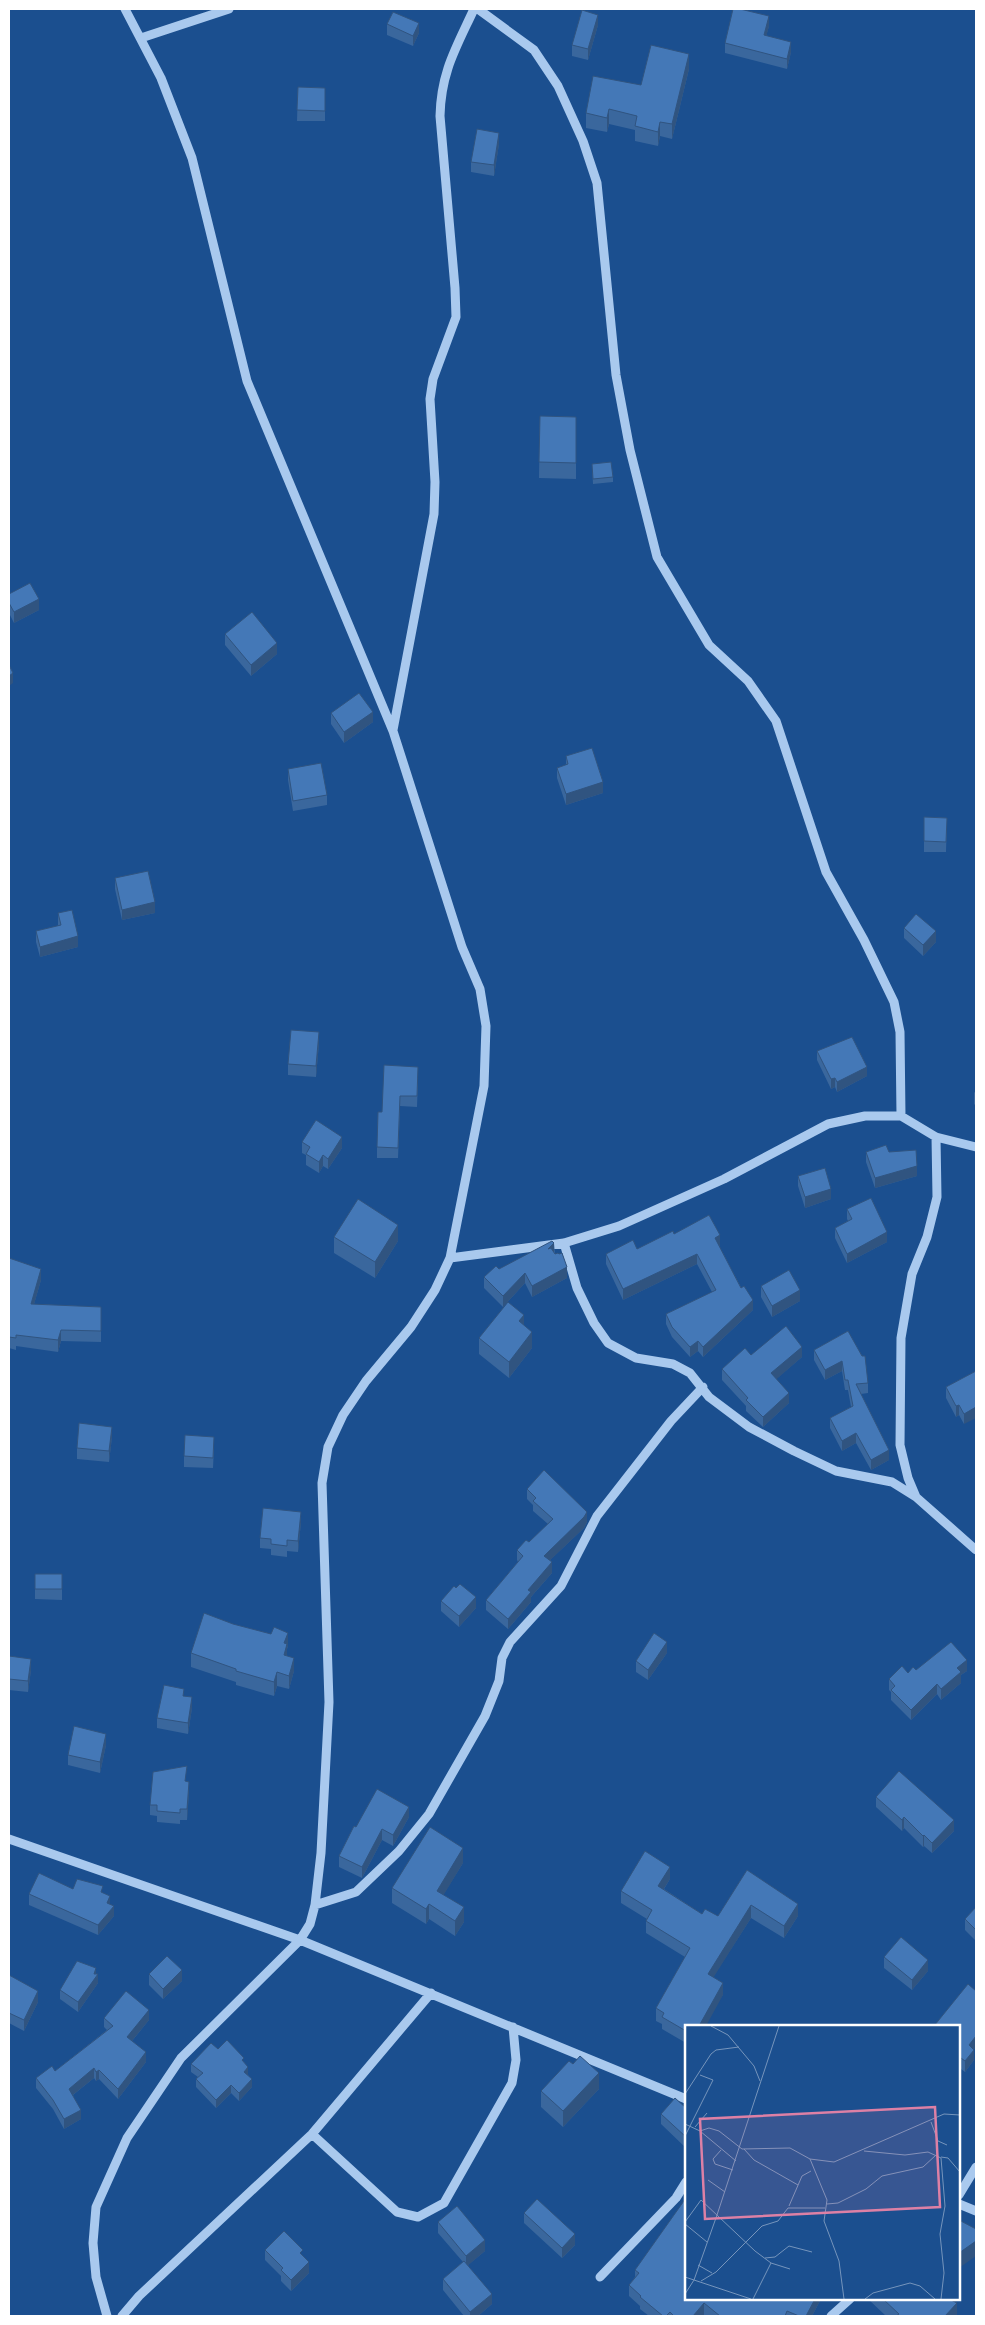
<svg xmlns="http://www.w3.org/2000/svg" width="985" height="2325" font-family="Jost,sans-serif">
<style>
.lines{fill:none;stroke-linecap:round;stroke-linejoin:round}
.minor{stroke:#a9c9ee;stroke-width:9}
.wall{fill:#3a679d}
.shaded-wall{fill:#305480}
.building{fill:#4478b7;stroke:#305480}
.inset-road{fill:none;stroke:#7695bc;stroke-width:1}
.view{fill:#dd80a5;fill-opacity:0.15;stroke:#dd80a5;stroke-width:2.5}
.inset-edge{fill:none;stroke:#fff;stroke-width:2.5}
</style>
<rect width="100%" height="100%" fill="#1b4f8f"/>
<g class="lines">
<!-- minor -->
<path class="minor" d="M478,9L534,50L558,86L583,141L597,183L616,375L630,450L657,557L709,645L748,681L776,721L826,872L864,940L894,1002L900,1032L901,1116
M141,38L229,9
M393,730L434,514L435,482L430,399L433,379L456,317L455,288L440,116C441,72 456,48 474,9
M936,1137L937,1197L927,1237L912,1274L901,1338L900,1445L908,1478L916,1497L976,1550
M564,1243L577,1288L594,1323L608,1343L636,1358L673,1364L690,1373L709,1397L749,1427L794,1451L836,1471L892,1482L916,1497
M450,1258L564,1243L619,1226L724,1179L828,1124L865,1116H901L936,1137L976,1147
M9,1839L300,1940L686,2099
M315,1905L356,1892L399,1851L429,1814L485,1716L499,1681L502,1658L510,1642L561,1586L597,1516L671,1421L703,1387
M312,2134L397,2212L418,2217L444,2203L512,2083L516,2060L513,2027
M959,2195L976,2167
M959,2204L976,2211
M600,2277L676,2198L686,2182
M107,2316L96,2277L93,2243L96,2207L127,2138L181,2058L300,1940L310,1924L315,1905L321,1853L329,1702L322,1483L328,1447L343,1415L366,1381L411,1327L435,1290L450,1258L484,1086L486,1026L480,989L462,947L393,731L247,381L192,158L161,78L125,9
M122,2316L139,2296L312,2134L431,1993
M831,2316L850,2299"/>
</g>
<!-- wall -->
<path class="wall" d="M387,24L419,33L413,46L387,35Z
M598,25L588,60L572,56V45Z
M769,26L766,36L791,52L787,69L725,53V43Z
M689,69L672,139L660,136L658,146L635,141V130L609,124L607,132L586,128V113L641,85Z
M298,87L325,88V121H297Z
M499,144L494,176L471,172V162Z
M540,416L576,417V479L539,478Z
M592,464L613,477V482L593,484Z
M9,594L39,610L14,623L9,613Z
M225,634L277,654L251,676L225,645Z
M331,713L373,722L344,743L331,724Z
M566,756L603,793L566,805L557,778V768L566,765Z
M288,769L327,795V805L293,811L288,780Z
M924,817L947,818L946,852H924Z
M115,878L155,913L122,920L115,889Z
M58,913L78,947L40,957L36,942V931L58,926Z
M904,928L936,942L923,956L904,938Z
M319,1043L316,1077L288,1075V1064Z
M817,1051L867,1076L837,1092L835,1087L831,1089L817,1060Z
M418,1078L417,1107L400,1106L398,1158H377V1147L382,1112Z
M976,1090V1106L974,1104V1093Z
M302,1142L342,1148L328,1169L323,1166L319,1173L306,1165V1155L302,1153Z
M866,1152H889L917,1176L875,1188L866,1162Z
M798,1176L831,1199L805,1208L798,1186Z
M847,1209L887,1242L847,1263L835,1238V1228L848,1221L847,1219Z
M674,1234L720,1245L719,1246L753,1310L703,1357L698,1351L690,1357L672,1337L666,1324V1314L712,1292L697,1264L623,1300L606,1264V1254L637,1249Z
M334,1237L398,1241L375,1278L334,1253Z
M554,1243L555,1254L567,1278L532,1297L525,1283L503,1307L484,1288V1277L499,1269Z
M9,1258L41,1280L34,1304L101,1307V1342L61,1341L58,1352L16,1346V1350L9,1348Z
M761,1286L800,1301L772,1317L761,1297Z
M848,1331L868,1383V1393L861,1394L889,1460L871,1470L856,1443L842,1451L830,1428V1418L851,1407L848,1390H845L842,1371L825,1380L814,1360V1350Z
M479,1338L532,1348L509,1378L479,1354Z
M751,1355L802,1357L776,1379L789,1403L763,1427L746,1411V1406L722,1380V1369Z
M976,1371L964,1424L959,1415L956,1417L946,1398V1387Z
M112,1437L109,1462L77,1459V1448Z
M214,1447L213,1468L184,1467V1456Z
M527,1489L587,1522L584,1528L550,1560L552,1573L531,1597V1602L508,1629L486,1610V1600L518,1562L517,1560V1550L529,1542L548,1524L533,1511V1505L527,1499Z
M301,1522L298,1552L287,1551V1557L271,1555V1549L260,1548V1538Z
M35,1574H62V1600L35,1599Z
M441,1601L476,1608L459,1627L441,1611Z
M288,1646L287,1649V1656L294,1671L289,1689L277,1686L274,1696L236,1685V1682L191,1667V1653Z
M667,1653L648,1680L636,1672V1661Z
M9,1656L31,1670L28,1692L9,1690Z
M916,1670L967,1671L961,1675V1683L941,1700L937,1694L911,1720L891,1700V1692L889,1690V1679Z
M184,1696L192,1708L188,1734L157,1728V1718Z
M106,1745L100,1773L68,1765V1755Z
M186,1781L189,1792L187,1820H180V1824L157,1822V1816L150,1815V1805Z
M876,1797L954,1831L932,1853L924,1846L923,1847L904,1828L902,1831L876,1807Z
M409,1817L393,1846L382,1840L362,1878L339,1867V1856L356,1827Z
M463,1863L443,1895L464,1922L455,1936L429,1919L426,1924L392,1903V1888Z
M747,1870L798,1916L784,1938L751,1918L713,1977L723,1995L686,2026V2043L662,2029V2024L656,2021V2008L685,1957L646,1933V1921L647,1919L621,1903V1891L670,1879L664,1889L702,1914L718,1916Z
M73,1889L103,1893L110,1904L114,1916L98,1935L29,1905V1894Z
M976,1907V1941L965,1930V1919Z
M884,1957L928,1971L912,1990L884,1968Z
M96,1974L98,1983L78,2012L60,1999V1990Z
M149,1974L182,1981L163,1999L149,1985Z
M9,1975L38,2002L24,2031L9,2023Z
M976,1991V2047L974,2049V2060L965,2072L961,2069L959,2026Z
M104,2018L149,2020L132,2041L146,2062L118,2099L99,2079L96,2081L94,2078L73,2095L81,2119L64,2129L53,2109L36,2088V2078L55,2071L107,2030L104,2027Z
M218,2049L244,2062L252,2087L239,2101L231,2093L216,2108L196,2087V2079L198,2077L191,2072V2064Z
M573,2064L599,2089L563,2127L541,2107V2091Z
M686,2108V2148L661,2124V2114Z
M524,2213L575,2245L562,2258L524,2223Z
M438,2222L485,2251L468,2265L492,2304L478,2316H464L443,2290V2279L463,2262L438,2233Z
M265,2250L303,2257L309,2273L291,2291L281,2281V2276L265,2260Z
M635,2270L821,2299L812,2316H706L704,2315L703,2316H649L640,2309V2306L629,2296V2285L635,2277Z
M868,2299H949L957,2316H886Z"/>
<!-- shaded-wall -->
<path class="shaded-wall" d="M598,15V25L588,60V49Z
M769,16V26L764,45V35Z
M419,23V33L413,46V36Z
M791,42V52L787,69V59Z
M689,54V69L672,139V124Z
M609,109V124L607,132V118Z
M660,122V136L658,146V132Z
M499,133V144L494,176V165Z
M39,599V610L14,623V612Z
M277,643V654L251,676V665Z
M13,673V683L9,686V676Z
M373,712V722L344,743V732Z
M603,782V793L566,805V794Z
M155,902V913L122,920V910Z
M936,931V942L923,956V945Z
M78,936V947L40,957V947Z
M319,1032V1043L316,1077V1066Z
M867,1067V1076L837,1092V1082Z
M835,1078V1087L831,1089V1079Z
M342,1137V1148L328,1169V1159Z
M323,1155V1166L319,1173V1162Z
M917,1166V1176L875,1188V1178Z
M831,1189V1199L805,1208V1197Z
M398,1225V1241L375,1278V1262Z
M887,1232V1242L847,1263V1254Z
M720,1235V1245L715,1248V1238Z
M554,1243V1254L548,1249Z
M697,1254V1264L623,1300V1289Z
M567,1267V1278L532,1297V1286Z
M41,1269V1280L31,1315V1304Z
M525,1273V1283L503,1307V1296Z
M800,1290V1301L772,1317V1306Z
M753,1300V1310L703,1357V1347Z
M524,1315V1331L519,1321Z
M61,1330V1341L58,1352V1340Z
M532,1332V1348L509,1378V1362Z
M698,1341V1351L690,1357V1347Z
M802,1347V1357L771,1384V1373Z
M842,1361V1371L825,1380V1370Z
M789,1393V1403L763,1427V1417Z
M959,1405V1415L956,1417V1406Z
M976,1407V1418L964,1424V1414Z
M112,1427V1437L109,1462V1451Z
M856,1433V1443L842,1451V1441Z
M889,1450V1460L871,1470V1460Z
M301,1512V1522L298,1552V1541Z
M587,1512V1522L584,1528L544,1566V1556Z
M552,1562V1573L531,1597V1602L508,1629V1619L528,1590Z
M476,1597V1608L459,1627V1616Z
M288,1633V1646L287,1649V1658L284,1668V1643Z
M667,1642V1653L648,1680V1670Z
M294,1658V1671L289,1689V1676Z
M31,1659V1670L28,1692V1681Z
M967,1660V1671L961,1675V1683L941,1700V1689L957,1668Z
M277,1672V1686L274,1696V1682Z
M937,1684V1694L911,1720V1710Z
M192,1697V1708L188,1734V1723Z
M106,1734V1745L100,1773V1762Z
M189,1782V1792L187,1820V1809Z
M409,1807V1817L393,1846V1835Z
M904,1817V1828L902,1831V1820Z
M954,1820V1831L932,1853V1843Z
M382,1829V1840L362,1878V1867Z
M924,1835V1846L923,1847V1836Z
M463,1848V1863L437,1906V1891Z
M670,1867V1879L658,1898V1886Z
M110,1896V1906L107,1903Z
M429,1904V1919L426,1924V1909Z
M798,1904V1916L784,1938V1926Z
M751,1905V1918L708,1986V1974Z
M114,1906V1916L98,1935V1925Z
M464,1907V1922L455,1936V1921Z
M928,1960V1971L912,1990V1980Z
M96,1968V1978L98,1974V1983L78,2012V2002L94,1974Z
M182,1970V1981L163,1999V1989Z
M723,1983V1995L706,2026H699Z
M38,1991V2002L24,2031V2020Z
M149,2010V2020L127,2047V2037Z
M976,2036V2047L969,2056V2045Z
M974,2050V2060L965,2072V2061Z
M146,2052V2062L118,2099V2089Z
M961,2058V2069L959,2071V2061Z
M248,2067V2075L244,2080V2072Z
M94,2068V2078L69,2098V2089Z
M99,2070V2079L96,2081V2072Z
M599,2073V2089L563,2127V2111Z
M252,2079V2087L239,2101V2093Z
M231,2085V2093L216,2108V2100Z
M81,2110V2119L64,2129V2119Z
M575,2234V2245L562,2258V2248Z
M485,2240V2251L466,2267V2256Z
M976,2241V2256L959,2268V2253Z
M309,2262V2273L291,2291V2280Z
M492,2294V2304L478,2316H470V2312Z
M815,2299H821L812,2316H806Z
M704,2303V2315L703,2316H693Z
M957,2303V2316H945Z"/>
<!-- building -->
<path class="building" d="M733,9H740L769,16L764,35L791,42L787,59L725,43Z
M582,10L598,15L588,49L572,45Z
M393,12L419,23L413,36L387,24Z
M651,45L689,54L672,124L660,122L658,132L635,126L637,116L609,109L607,118L586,113L593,76L641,85Z
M298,87L325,88V111L297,110Z
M477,129L499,133L494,165L471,162Z
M540,416L576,417V463L539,462Z
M611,462L613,477L593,479L592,464Z
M30,583L39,599L14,612L9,603V594Z
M252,612L277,643L251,665L225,634Z
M9,665L13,673L9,676Z
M359,693L373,712L344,732L331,713Z
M592,748L603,782L566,794L557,768L568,764L566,756Z
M321,763L327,795L293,801L288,769Z
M924,817L947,818L946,842L924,841Z
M148,871L155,902L122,910L115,878Z
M72,910L78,936L40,947L36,931L61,925L58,913Z
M916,914L936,931L923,945L904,928Z
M291,1030L319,1032L316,1066L288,1064Z
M852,1037L867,1067L837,1082L835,1078L831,1079L817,1051Z
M384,1065L418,1067L417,1096H400L398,1148L377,1147L378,1112H382Z
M316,1120L342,1137L328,1159L323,1155L319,1162L306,1154L310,1147L302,1142Z
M886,1145L889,1152L916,1150L917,1166L875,1178L866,1152Z
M825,1168L831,1189L805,1197L798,1176Z
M871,1198L887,1232L847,1254L835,1228L852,1219L847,1209Z
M358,1199L398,1225L375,1262L334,1237Z
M709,1215L720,1235L715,1238L741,1288L744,1286L753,1300L703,1347L698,1341L690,1347L672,1327L666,1314L716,1290L697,1254L623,1289L606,1254L633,1240L637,1249L673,1231L674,1234Z
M552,1241L554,1243L548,1249L551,1248L555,1254L558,1253L559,1254L562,1253L567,1267L532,1286L525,1273L503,1296L484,1277L496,1266L499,1269Z
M9,1258L41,1269L31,1304L101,1307V1331L61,1330L58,1340L16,1335V1338L9,1337Z
M789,1270L800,1290L772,1306L761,1286Z
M508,1302L524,1315L519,1321L532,1332L509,1362L479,1338Z
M786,1326L802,1347L771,1373L789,1393L763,1417L746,1400L748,1398L722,1369L745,1348L751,1355Z
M848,1331L862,1356H865L868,1383L856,1384L889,1450L871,1460L856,1433L842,1441L830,1418L853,1406L848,1380H845L842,1361L825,1370L814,1350Z
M976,1371V1407L964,1414L959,1405L956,1406L946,1387Z
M79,1423L112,1427L109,1451L77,1448Z
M185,1435L214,1437L213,1458L184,1456Z
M544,1470L587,1512L584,1517L544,1556L552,1562L528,1590L531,1592L508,1619L486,1600L523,1556L517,1550L526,1540L529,1542L553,1519L533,1501L536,1498L527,1489Z
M263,1508L301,1512L298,1541L287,1540V1546L271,1544V1539L260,1538Z
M35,1574H62V1589H35Z
M460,1584L476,1597L459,1616L441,1601L454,1586L456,1588Z
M204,1613L233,1624L271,1634L274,1627L288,1633L284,1643L287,1644L284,1655L294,1658L289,1676L277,1672L274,1682L236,1671V1669L191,1653Z
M654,1633L667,1642L648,1670L636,1661Z
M951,1642L967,1660L957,1668L961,1672L941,1689L937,1684L911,1710L891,1690L895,1686L889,1679L902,1666L908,1673L913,1667L916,1670Z
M9,1656L31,1659L28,1681L9,1679Z
M164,1685L184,1689L183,1696L192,1697L188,1723L157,1718Z
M74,1726L106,1734L100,1762L68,1755Z
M187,1766L185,1781L189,1782L187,1809H180V1813L157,1811V1805H150L153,1772Z
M899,1771L954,1820L932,1843L924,1835L923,1836L904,1817L902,1820L876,1797Z
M377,1789L409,1807L393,1835L382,1829L362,1867L339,1856L354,1826L356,1827Z
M430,1827L463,1848L437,1891L464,1907L455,1921L429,1904L426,1909L392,1888Z
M645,1851L670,1867L658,1886L702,1914L705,1909L718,1916L747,1870L798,1904L784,1926L751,1905L708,1974L723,1983L699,2026H686V2031L662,2017L664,2013L656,2008L690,1948L646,1921L652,1910L621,1891Z
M39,1873L73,1889L77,1879L103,1886L101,1892L110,1896L107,1903L114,1906L98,1925L29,1894Z
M976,1907V1930L965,1919Z
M901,1937L928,1960L912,1980L884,1957Z
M167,1956L182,1970L163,1989L149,1974Z
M77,1961L96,1968L94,1974H98L78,2002L60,1990Z
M9,1975L38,1991L24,2020L9,2013Z
M968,1984L976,1991V2036L969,2045L974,2050L965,2061L961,2058L959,2061V2026H934Z
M126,1991L149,2010L127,2037L146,2052L118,2089L99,2070L96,2072L94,2068L69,2089L81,2110L64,2119L53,2100L36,2078L52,2066L55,2071L113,2026L104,2018Z
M227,2040L244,2058L242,2060L248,2067L244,2072L252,2079L239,2093L231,2085L216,2100L196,2079L203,2073L191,2064L211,2043L218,2049Z
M580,2056L599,2073L563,2111L541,2091L569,2061L573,2064Z
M675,2098L686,2108V2137L661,2114Z
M686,2198V2299H815L806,2316H799L787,2311L785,2316H720L704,2303L693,2316H674L670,2312L666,2316H663L640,2297L641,2296L629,2285L639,2273L635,2270Z
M537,2199L575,2234L562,2248L524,2213Z
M457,2206L485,2240L466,2256L438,2222Z
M959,2220L976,2229V2241L959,2253Z
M284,2231L303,2250L300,2253L309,2262L291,2280L281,2270L283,2268L265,2250Z
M464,2261L492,2294L470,2312L443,2279Z
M883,2299H949L957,2303L945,2316H896L899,2314Z"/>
<!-- overview -->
<g transform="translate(685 2025)">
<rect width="275" height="275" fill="#1b4f8f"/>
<path class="inset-road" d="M26,1L43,10L69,41L75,56M0,69L26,29L31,25L54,22M246,97L253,116L262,120M0,99L15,106L51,136M10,102L22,88M15,106L24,103L34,106L57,124L105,123L125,134L149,137L259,89L275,90M0,111L28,55L15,50M59,124L69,135L113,160M36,125L28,134L30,139L48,145M179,126L220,130L243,127L256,133L260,181L255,209L259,248L256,274M256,132L263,133L275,147M125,134L142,175L139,196L154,236L159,274M23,155L40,167M142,179L153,178L181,164L197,151L238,142L251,130M104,181L117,151L126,146M0,197L16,175L70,226L86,238L105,244M0,199L22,217M80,233L90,232L104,221L127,227M13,240L27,248M0,252L66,274M16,256L31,247L77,201L93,196L103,183H140M0,269L9,255L32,190L94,1M68,274L86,238M180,274L188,268L225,258L235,261L250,274"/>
<path class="view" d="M250,82L255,182L20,194L15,94Z"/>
<rect width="275" height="275" class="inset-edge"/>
</g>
<!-- border -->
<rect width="985" height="2325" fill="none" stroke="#ffffff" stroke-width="20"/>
</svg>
